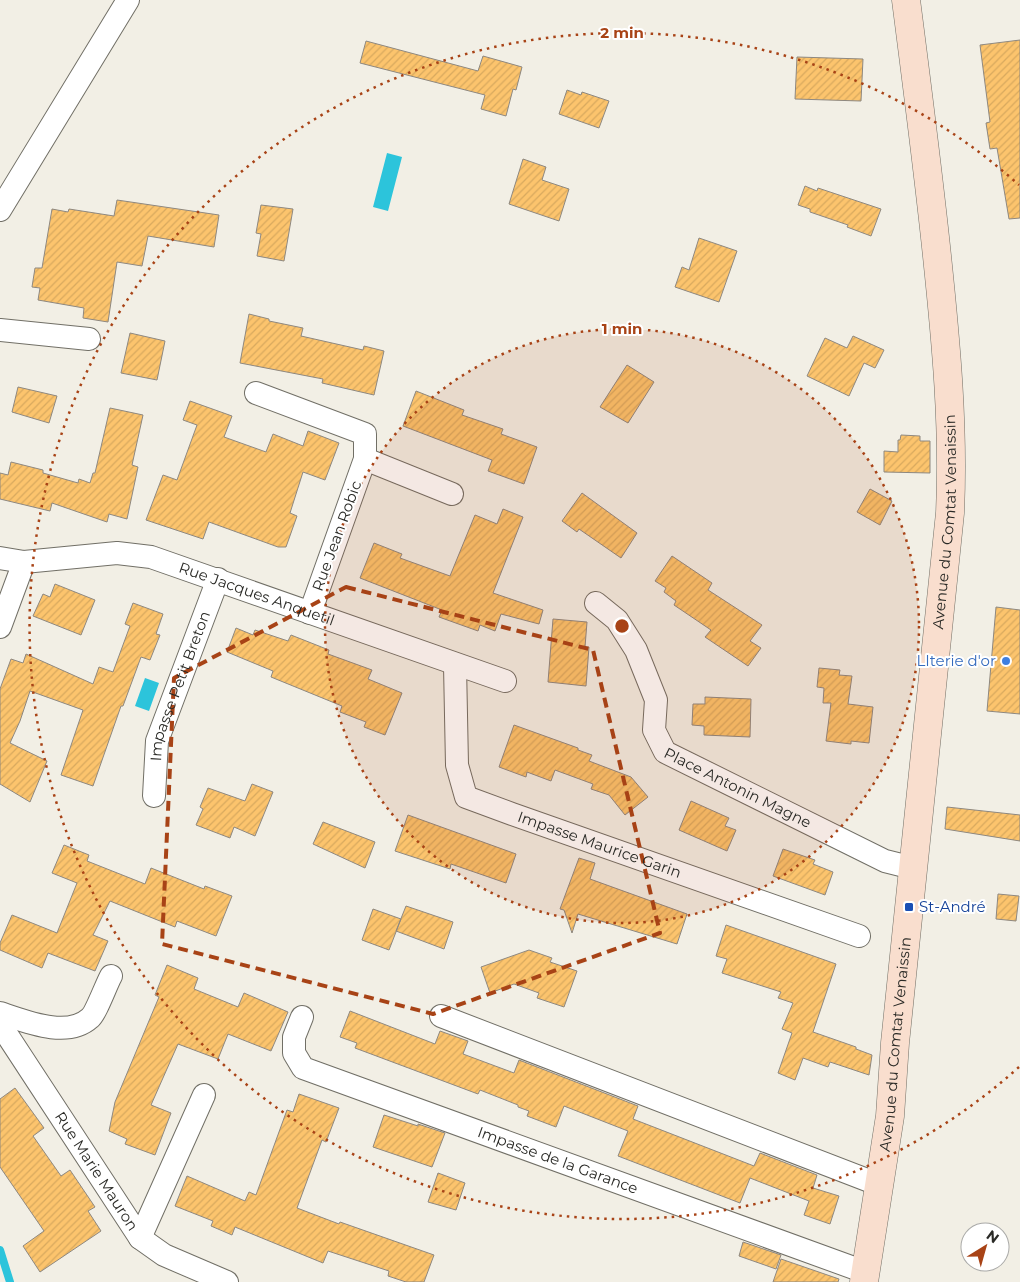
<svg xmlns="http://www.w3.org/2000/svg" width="1020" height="1282" font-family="Montserrat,sans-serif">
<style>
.water{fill:#2cc4db}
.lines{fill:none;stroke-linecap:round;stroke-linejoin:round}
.stream{stroke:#2cc4db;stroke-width:8}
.building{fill:url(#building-hatch);stroke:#8e8880}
.street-casing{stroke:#716f66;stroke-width:24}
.secondary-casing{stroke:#716f66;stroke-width:29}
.street{stroke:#fff;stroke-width:22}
.secondary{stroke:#f9dece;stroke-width:28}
.marked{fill:none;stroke:#a84316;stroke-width:4;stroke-dasharray:10 6;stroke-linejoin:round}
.ring{fill:none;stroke:#a84316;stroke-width:2.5;stroke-dasharray:2.5 5}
.shop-dot{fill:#3f7fe0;stroke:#fff;stroke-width:2}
.transit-dot{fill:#1a4fb4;stroke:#fff;stroke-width:2}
.labels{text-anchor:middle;stroke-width:4;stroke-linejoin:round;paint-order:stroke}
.street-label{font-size:15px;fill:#2a2a26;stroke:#fff}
.shop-label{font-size:15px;fill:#366cbe;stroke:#fff;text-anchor:end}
.transit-label{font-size:15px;fill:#164399;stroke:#fff;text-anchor:start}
.centre{fill:#a84316;stroke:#fff;stroke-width:2.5}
.ring-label{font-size:15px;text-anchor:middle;font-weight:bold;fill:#a84316;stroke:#fff;stroke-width:4;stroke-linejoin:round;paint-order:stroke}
</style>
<defs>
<pattern id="building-hatch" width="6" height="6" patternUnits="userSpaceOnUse" patternTransform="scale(1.25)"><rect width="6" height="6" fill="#fcc46d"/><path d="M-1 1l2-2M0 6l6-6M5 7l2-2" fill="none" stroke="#d8a95e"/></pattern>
</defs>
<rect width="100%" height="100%" fill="#f2efe5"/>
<!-- water -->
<path class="water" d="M387,153L402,157L388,211L373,207Z
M145,678L159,683L149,711L135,706Z"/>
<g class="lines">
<!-- stream -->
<path class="stream" d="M0,1250L10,1282"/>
</g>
<!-- building -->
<path class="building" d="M1020,40V218L1009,219L997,148L990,149L986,123L990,122L980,45Z
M366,41L478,71L483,56L522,67L516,90L513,89L506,116L481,109L485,95L360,63Z
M797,57L863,59L861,101L795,99Z
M567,90L581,95L582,92L609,101L599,128L559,114Z
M523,159L546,167L542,180L569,189L559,221L509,204Z
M805,186L817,191L818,188L881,209L871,236L847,227L848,225L810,212V209L798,205Z
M117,200L219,215L214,247L148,236L142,266L117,262L108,322L83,318L84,308L38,300L40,288L32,287L35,268H42L52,209L68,212L69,209L114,216Z
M261,205L293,209L284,261L257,256L261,234L256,233Z
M699,238L737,251L719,302L675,287L682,267L689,270Z
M249,314L269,319V321L303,328L301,336L363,350L364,346L384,351L374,395L322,383L323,379L240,363Z
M130,333L165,341L157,380L121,373Z
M853,336L884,350L875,368L864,363L849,396L807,376L825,338L847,348Z
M627,365L654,382L628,423L600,407Z
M18,387L57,396L49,423L12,412Z
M416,391L464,410L462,415L503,429L501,434L537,447L524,484L488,471L492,460L403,426Z
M190,401L232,416L224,437L266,452L273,434L303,446L308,431L339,443L325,480L303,472L290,513L297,516L286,547H278L209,522L203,539L146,520L163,475L177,480L197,425L183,420Z
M110,408L143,415L132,465L138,467L127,519L109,514L107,522L52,503L50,511L0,499V473L8,475L11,462L43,470V473L78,483L79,479L90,483L93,473H95Z
M901,435L920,436V441H930V473L884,472V451L898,452V440H900Z
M870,489L892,501L880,525L857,512Z
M582,493L637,533L621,558L579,529L577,532L562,521Z
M503,509L523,517L493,593L543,610L539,624L501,614L495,631L480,625L478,631L439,617L442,610L360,578L374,543L402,554L400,558L450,576L475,515L497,524Z
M672,556L712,583L708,590L762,625L750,641L761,648L748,666L705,637L711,630L674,605L676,601L664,592L666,588L655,581Z
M55,584L95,600L81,635L33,616L43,594L50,597Z
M133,603L163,614L156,634L160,635L150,660L141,657L123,706H121L93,786L61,775L83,710L30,691L20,721L10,743L47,761L30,802L0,784V689L11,659L23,663L26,654L93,684L99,667L113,672L130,626L125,624Z
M996,607L1020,610V714L987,711Z
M553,619L587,622L585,647H589L586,686L548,682Z
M236,628L253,635L255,630L288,641L291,635L329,650L328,654L372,670L368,679L402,693L385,735L364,727L366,722L340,712L342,706L271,677L273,671L227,652Z
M819,668L840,670L839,675L852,676L848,704L873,707L869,743L851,741V744L826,741L831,703H823L824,688L817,687Z
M705,697L751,699L750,737L704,735V726L692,725L693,704H705Z
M514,725L578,748V750L592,755L589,761L631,777L648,797L625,815L609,795L591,789L593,784L555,770L551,781L527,772L526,777L499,767Z
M252,784L273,792L255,836L234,827L230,838L196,825L203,809L200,807L208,788L245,801Z
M691,801L729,818L725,826L736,830L727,851L679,830Z
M947,807L1020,815V841L945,829Z
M408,815L516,854L506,883L451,864L450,869L395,851Z
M323,822L375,842L365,868L313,844Z
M64,845L89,855L87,861L145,884L151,868L204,889L205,886L232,896L216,936L177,921L175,927L110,901L93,935L108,941L95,971L48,953L42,968L0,950V943L12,915L57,933L77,883L52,873Z
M783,849L815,860L813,864L833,872L825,895L773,876Z
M579,858L595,863L590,879L687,914L677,944L578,914L572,933L564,910L560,909Z
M998,894L1019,896L1016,921L996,919Z
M406,906L453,922L444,949L396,931Z
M373,909L401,919L389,950L362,940Z
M726,925L836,964L813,1032L856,1047V1049L872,1055L869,1075L830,1062L828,1067L803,1058L795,1080L778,1073L792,1033L782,1029L793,1003L778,998L781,992L722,973L727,959L716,956Z
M529,950L552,958L550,962L577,971L564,1007L537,998L539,993L514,984L490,993L481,967Z
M167,965L198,978L194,989L238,1007L244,993L288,1012L271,1051L228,1034L218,1059L178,1044L151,1105L171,1113L155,1155L125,1144L127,1139L109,1131L115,1102L159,997L155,995Z
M350,1011L435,1044L440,1031L468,1041L463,1054L514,1073L519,1060L638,1106L633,1119L754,1166L760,1153L817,1175L813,1188L839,1196L830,1224L804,1215L809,1201L750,1178L740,1203L618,1156L628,1131L564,1106L556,1127L527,1116L529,1111L518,1107V1105L480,1090L478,1094L355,1048L357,1043L340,1037Z
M15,1088L44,1128L33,1136L61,1176L70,1170L95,1207L88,1211L101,1231L40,1272L23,1246L44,1231L0,1167V1099Z
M299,1094L339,1108L326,1142L322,1140L297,1208L339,1224L340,1222L434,1255L424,1282H406L388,1276L389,1271L328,1251L323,1263L235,1227L232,1235L211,1226L213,1221L175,1206L187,1176L245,1201L249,1192L256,1195L287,1110L293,1112Z
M384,1115L418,1126V1124L445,1133L432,1167L373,1147Z
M438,1173L465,1183L456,1210L428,1202Z
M743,1242L781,1255L776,1269L739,1256Z
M781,1259L839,1279L838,1282H773Z"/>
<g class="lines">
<!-- street casing -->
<g class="street-casing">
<g id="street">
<path d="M0,210L128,0"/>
<path d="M0,330L89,339"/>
<path d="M256,393L365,434V459L310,613"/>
<path d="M365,459L452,494"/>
<path id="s1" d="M0,558L24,562L117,553L151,557L505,681"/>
<path id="s2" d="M596,603L617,620L636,650L656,700L654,730L665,752L885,861L913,868"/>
<path d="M0,627L24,562"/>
<path id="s3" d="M455,665L457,765L466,797L512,814L859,936"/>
<path id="s4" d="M154,796L157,741L218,579"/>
<path d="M0,1013C25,1021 67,1039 90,1018C96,1013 106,985 111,976"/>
<path d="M441,1016L880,1185"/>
<path id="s5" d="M302,1017L294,1037V1053L303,1068L865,1272"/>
<path id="s6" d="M0,1024L140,1238L164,1255L227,1282"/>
<path d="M140,1238L204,1095"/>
</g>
</g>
<!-- secondary casing -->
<g class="secondary-casing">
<g id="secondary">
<path id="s7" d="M864,1282L890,1116L895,1043L950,513C954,427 946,342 937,256C928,170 917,85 906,0"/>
</g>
</g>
<!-- street -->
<use href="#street" class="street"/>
<!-- secondary -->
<use href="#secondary" class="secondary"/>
</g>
<!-- marked area -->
<path class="marked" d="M346,587L593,650L660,933L433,1014L162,944L174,678Z"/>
<!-- distance rings -->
<circle cx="622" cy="626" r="297" fill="#a84316" fill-opacity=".12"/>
<g class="ring">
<circle cx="622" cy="626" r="297"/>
<path d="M1019 1067A593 593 0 1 1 1019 185"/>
</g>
<!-- markers -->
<circle class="shop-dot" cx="1006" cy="661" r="5"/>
<rect class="transit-dot" x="904" y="902" width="10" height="10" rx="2.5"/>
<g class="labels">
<!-- street labels -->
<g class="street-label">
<text dy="5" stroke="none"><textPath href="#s7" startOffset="765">Avenue du Comtat Venaissin</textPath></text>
<text transform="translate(337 536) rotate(-70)" y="5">Rue Jean Robic</text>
<text dy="5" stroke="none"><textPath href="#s1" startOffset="264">Rue Jacques Anquetil</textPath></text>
<text dy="5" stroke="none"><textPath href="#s4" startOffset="114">Impasse Petit Breton</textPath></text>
<text dy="5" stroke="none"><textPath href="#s2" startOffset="252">Place Antonin Magne</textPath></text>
<text dy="5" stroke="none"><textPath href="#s3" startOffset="275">Impasse Maurice Garin</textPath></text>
<text dy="5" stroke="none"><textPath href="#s7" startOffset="240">Avenue du Comtat Venaissin</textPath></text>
<text dy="5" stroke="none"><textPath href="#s5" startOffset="326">Impasse de la Garance</textPath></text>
<text dy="5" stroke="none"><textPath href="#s6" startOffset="176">Rue Marie Mauron</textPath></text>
</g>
<!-- shop labels -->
<g class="shop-label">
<text x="996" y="666">LIterie d'or</text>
</g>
<!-- transit labels -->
<g class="transit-label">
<text x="919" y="912">St-André</text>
</g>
</g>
<circle cx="622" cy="626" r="8" class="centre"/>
<g class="ring-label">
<text x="622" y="38">2 min</text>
<text x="622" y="334">1 min</text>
</g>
<!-- north arrow -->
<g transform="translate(985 1247) rotate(37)"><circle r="24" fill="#ffffff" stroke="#aaaaa8"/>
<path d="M0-4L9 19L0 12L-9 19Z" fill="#a84316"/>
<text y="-8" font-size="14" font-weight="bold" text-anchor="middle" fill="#2a2a26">N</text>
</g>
</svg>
